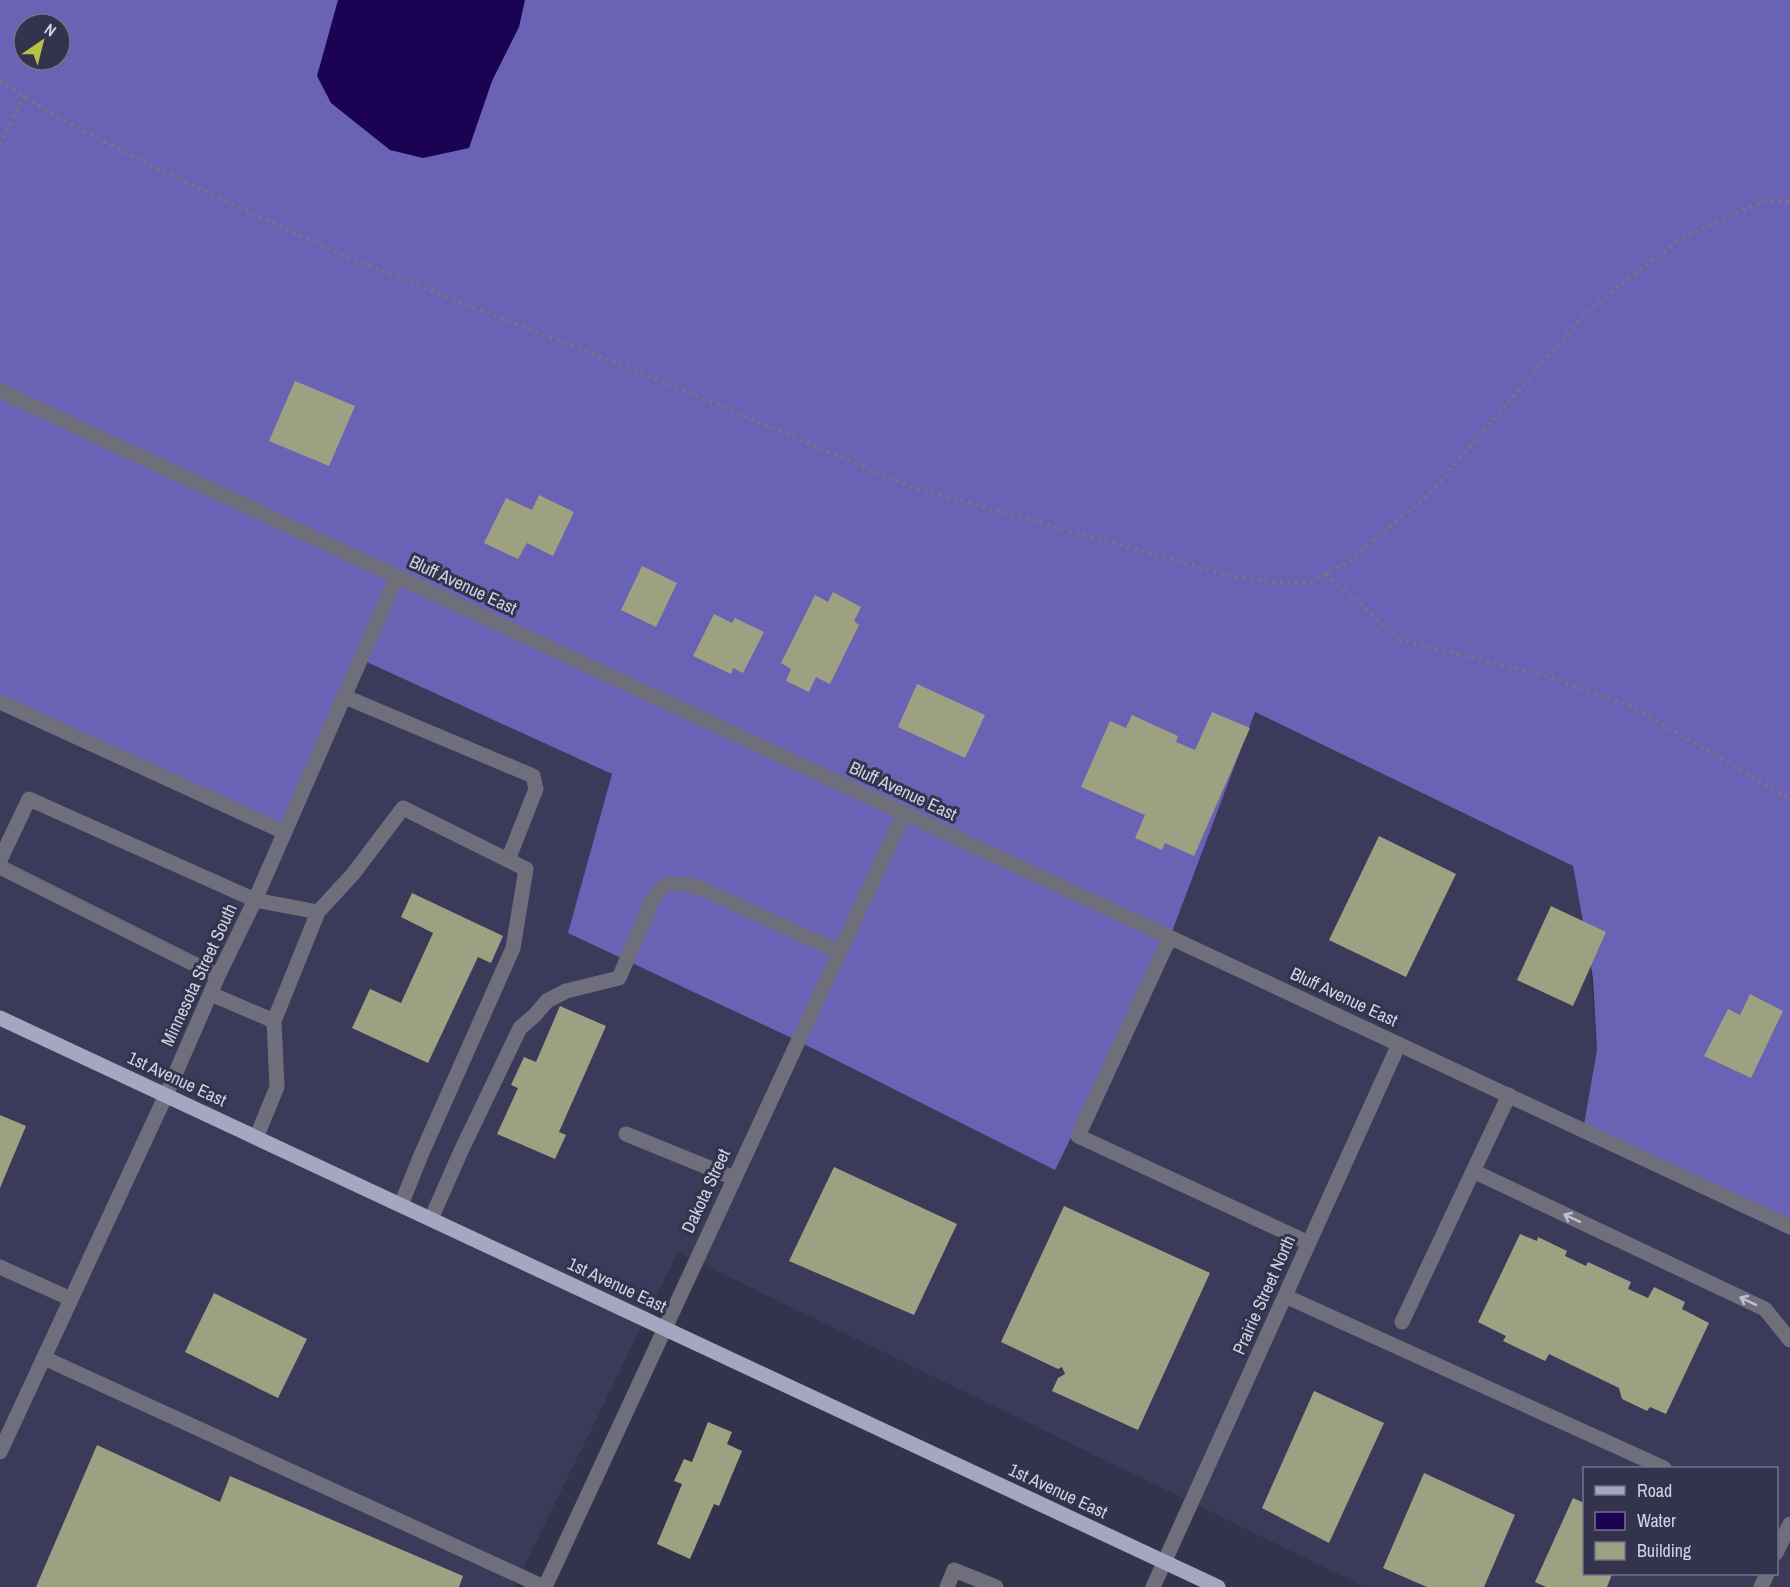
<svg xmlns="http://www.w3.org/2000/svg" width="1790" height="1587" font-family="'Archivo Narrow',sans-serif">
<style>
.built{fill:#3c3a5a;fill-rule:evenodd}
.forest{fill:#6a62b5;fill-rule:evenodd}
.water{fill:#1c0252}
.building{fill:#9ea181}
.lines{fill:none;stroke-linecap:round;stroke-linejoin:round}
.path{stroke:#737389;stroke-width:4;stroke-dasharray:3 4.5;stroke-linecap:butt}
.minor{stroke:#6f6f7c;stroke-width:15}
.major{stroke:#a6a6c1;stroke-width:15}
.oneway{stroke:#bebece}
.labels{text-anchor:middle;stroke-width:6;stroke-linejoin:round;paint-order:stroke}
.street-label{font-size:18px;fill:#d2d2e2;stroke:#34334d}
</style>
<rect width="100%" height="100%" fill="#34334d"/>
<!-- built -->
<path class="built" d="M360,659L613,774L1170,937L1254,712L1573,866L1590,966L1597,1050L1583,1130L1790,1227V1587H1365L678,1252L514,1587H0V700ZM1584,1468H1776V1574H1584Z"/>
<!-- forest -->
<path class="forest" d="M0,0H1790V1227L1583,1130L1597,1050L1593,978L1573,866L1255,712L1170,937L1055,1170L798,1041L568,933L612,774L360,659L284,832L0,702ZM24,24H60V60H24Z"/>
<!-- water -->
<path class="water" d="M338,0H525L519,27L492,81L469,148L423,158L390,150L331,103L317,76Z"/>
<!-- building -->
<path class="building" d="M295,381L355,406L329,466L269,441Z
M539,495L574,512L553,556L527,543L518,559L484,543L506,498L532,510Z
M642,566L677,583L656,627L621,610Z
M833,592L861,607L854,621L859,625L830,684L816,677L809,692L786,681L791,669L781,663L815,595L828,602Z
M714,614L732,623L735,618L764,632L743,673L733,668L731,674L693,656Z
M917,684L985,715L965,758L898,727Z
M1212,712L1250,728L1194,856L1165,843L1162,850L1135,838L1145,815L1081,787L1110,721L1126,728L1132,715L1178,736L1176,742L1195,750Z
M1379,836L1456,874L1406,977L1329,940Z
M412,893L503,936L491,963L478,957L428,1063L352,1028L370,989L401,1003L433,933L401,917Z
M1551,906L1606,932L1573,1006L1517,980Z
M1750,994L1783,1011L1751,1078L1704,1056L1728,1009L1740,1015Z
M560,1006L606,1026L559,1132L566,1135L555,1159L497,1134L518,1088L511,1085L524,1057L536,1062Z
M0,1115L26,1126L0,1188Z
M834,1167L957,1224L914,1315L789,1261Z
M1064,1206L1210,1273L1138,1430L1052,1391L1058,1378L1065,1374L1062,1367L1058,1369L1001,1342Z
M1520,1234L1537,1241L1538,1237L1567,1251L1565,1256L1586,1266L1588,1262L1631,1282L1628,1289L1648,1298L1654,1287L1685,1302L1682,1309L1709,1323L1666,1414L1650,1407L1647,1411L1622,1399L1619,1388L1549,1354L1545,1361L1503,1341L1506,1336L1478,1322Z
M214,1293L307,1339L278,1398L185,1352Z
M1314,1391L1384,1423L1329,1543L1262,1508Z
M708,1422L732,1432L727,1444L742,1451L719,1506L714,1504L690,1559L657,1544L682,1484L674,1481L684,1459L692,1462Z
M97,1445L220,1502L230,1476L463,1576L459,1587H36Z
M1424,1473L1515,1515L1484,1587H1427L1383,1568Z
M1573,1498L1584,1503V1574H1612L1607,1587H1546L1535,1582Z"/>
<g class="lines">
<!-- path -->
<path class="path" d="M0,81L52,114L145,163L344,256L669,384L909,486L1235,577L1274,582H1310L1347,563L1431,492L1575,325L1603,298L1682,238L1766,200L1790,202
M0,145L24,96
M1326,574L1401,640L1543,675L1633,707L1790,799"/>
<!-- minor -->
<path class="minor" d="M0,391L1790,1227
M343,696L533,776L536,789L508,860
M0,702L284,832
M0,860L29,799L255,900L318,912
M0,867L218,976
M1170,937L1078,1136L1309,1243
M211,994L274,1021
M626,1134L734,1178
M256,1138L277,1087L274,1021L318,912L353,874L403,808L526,869L513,948L421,1155L401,1205
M1473,1171L1765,1309L1790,1340
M431,1219L461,1151L520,1028L535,1015L547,1001L566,991L619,978L653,899L659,890L671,883L698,887L839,952
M0,1267L71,1299
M1285,1296L1664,1468
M1402,1322L1509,1095
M44,1358L544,1587
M0,1452L166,1095L218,976L255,900L397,576
M1776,1553L1790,1524
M545,1587L904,813
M947,1587L954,1570L996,1587
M1153,1587L1399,1044
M1761,1587L1767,1574"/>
<!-- major -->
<path class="major" d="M0,1018L1218,1587"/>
</g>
<!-- one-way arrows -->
<defs><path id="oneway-shaft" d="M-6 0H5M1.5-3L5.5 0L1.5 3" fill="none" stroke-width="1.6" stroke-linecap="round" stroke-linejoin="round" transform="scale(1.5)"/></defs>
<g class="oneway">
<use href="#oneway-shaft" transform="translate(1572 1218) rotate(-155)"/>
<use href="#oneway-shaft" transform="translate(1748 1301) rotate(-155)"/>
</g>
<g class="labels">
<!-- street labels -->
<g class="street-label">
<text transform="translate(463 585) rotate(25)" y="6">Bluff Avenue East</text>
<text transform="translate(903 791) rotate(25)" y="6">Bluff Avenue East</text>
<text transform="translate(199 975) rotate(-65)" y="6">Minnesota Street South</text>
<text transform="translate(1344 997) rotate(25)" y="6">Bluff Avenue East</text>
<text transform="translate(177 1079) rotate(25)" y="6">1st Avenue East</text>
<text transform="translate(706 1191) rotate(-65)" y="6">Dakota Street</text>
<text transform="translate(617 1285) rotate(25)" y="6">1st Avenue East</text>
<text transform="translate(1264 1295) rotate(-66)" y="6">Prairie Street North</text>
<text transform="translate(1058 1491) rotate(25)" y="6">1st Avenue East</text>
</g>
</g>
<!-- legend -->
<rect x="1583" y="1467" width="195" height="108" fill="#34334d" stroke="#737389" stroke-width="1.5"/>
<rect x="1595" y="1486" width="30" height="9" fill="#a6a6c1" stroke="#737389" stroke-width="1.5"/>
<text x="1637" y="1497" font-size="18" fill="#d2d2e2">Road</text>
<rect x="1595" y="1512" width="30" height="18" fill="#1c0252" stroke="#737389" stroke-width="1.5"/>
<text x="1637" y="1527" font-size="18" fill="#d2d2e2">Water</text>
<rect x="1595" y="1542" width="30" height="18" fill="#9ea181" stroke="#737389" stroke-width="1.5"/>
<text x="1637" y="1557" font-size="18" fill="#d2d2e2">Building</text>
<!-- north arrow -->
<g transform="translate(42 42) rotate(35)"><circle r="28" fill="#34334d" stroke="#737389" stroke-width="1.5"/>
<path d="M0-4.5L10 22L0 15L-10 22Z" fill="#b9c046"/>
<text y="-9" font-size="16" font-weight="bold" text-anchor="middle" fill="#d2d2e2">N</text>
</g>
</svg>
